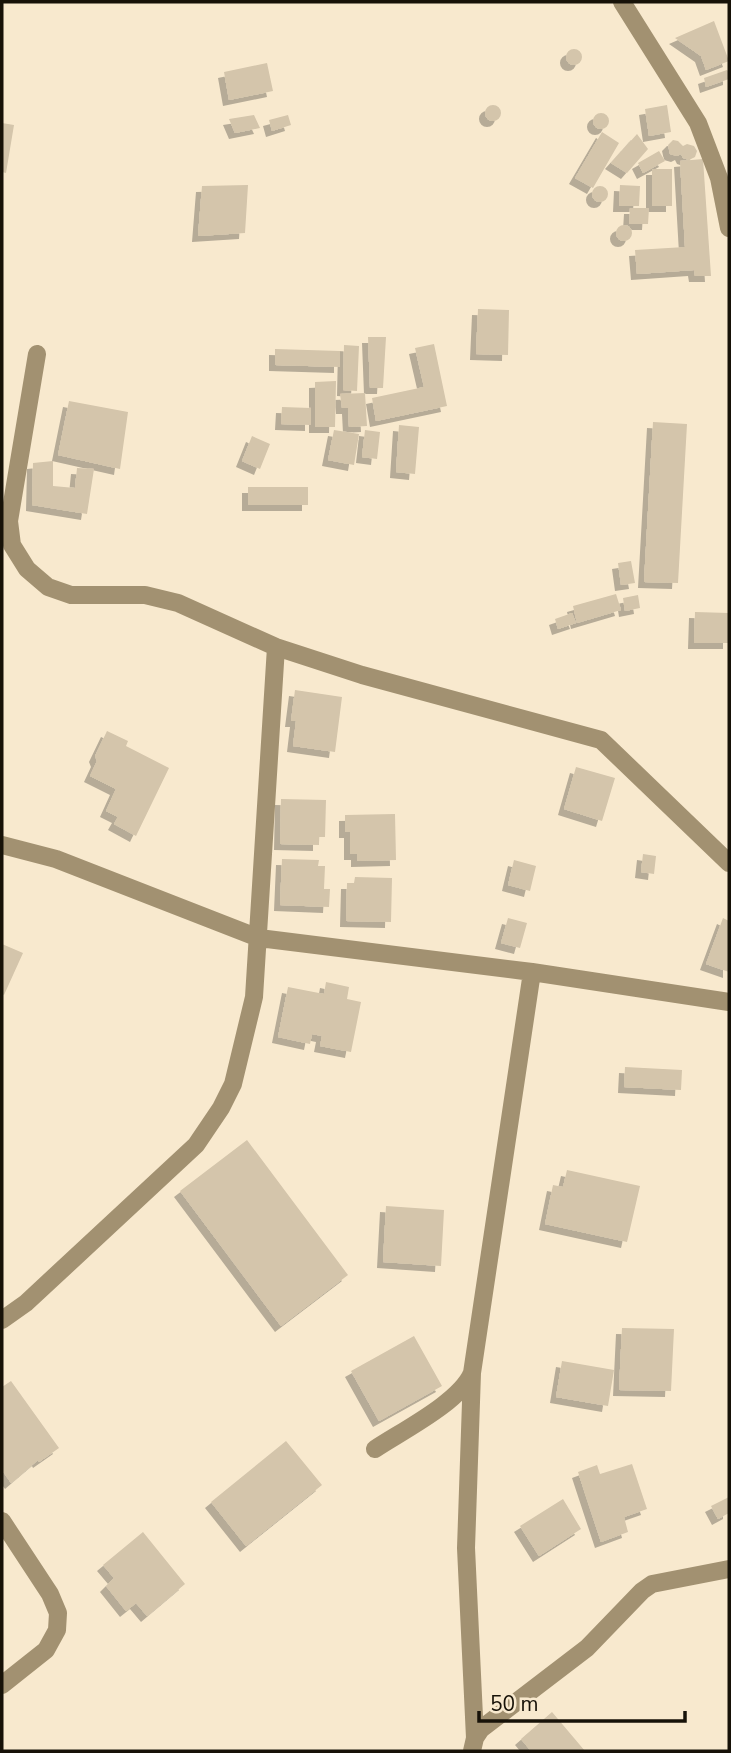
<svg xmlns="http://www.w3.org/2000/svg" width="731" height="1753" font-family="'Nunito Sans',sans-serif">
<style>
.building{fill:#d4c5ab;filter:url(#shadow)}
.lines{fill:none;stroke-linecap:round;stroke-linejoin:round}
.street{stroke:#a29171;stroke-width:18}
</style>
<defs>
<filter id="shadow"><feDropShadow dx="-6" dy="6" stdDeviation="0" flood-color="#0004"/></filter>
</defs>
<rect width="100%" height="100%" fill="#f8e9ce"/>
<!-- building -->
<path class="building" d="M714,21L729,61L706,70L701,56L675,38Z
M566 57a8 8 0 1 1 16 0a8 8 0 1 1-16 0Z
M267,63L273,91L229,100L224,72Z
M727,70L729,72V79L706,87L704,78Z
M485 113a8 8 0 1 1 16 0a8 8 0 1 1-16 0Z
M667,105L671,132L649,136L645,109Z
M593 121a8 8 0 1 1 16 0a8 8 0 1 1-16 0Z
M254,115L260,128L235,133L229,119Z
M288,115L291,125L272,131L269,120Z
M2,123L14,125L6,173L2,172Z
M602,132L619,143L593,188L575,178Z
M637,134L648,149L627,173L611,163Z
M673,140L678,141L683,146L687,144L694,146L697,151L695,157L689,160L683,158L681,154L677,156L670,154L668,145Z
M659,151L665,161L643,173L638,163Z
M703,159L711,276H695L694,270L637,274L635,250L685,247L680,161Z
M652,169H672V206H652Z
M248,185L245,233L198,236L202,186Z
M620,185L640,186L639,206H619Z
M592 194a8 8 0 1 1 16 0a8 8 0 1 1-16 0Z
M630,208H649L648,224H629Z
M616 233a8 8 0 1 1 16 0a8 8 0 1 1-16 0Z
M478,309L509,310L508,355L476,354Z
M368,337H386L383,388H370Z
M434,344L447,406L376,421L372,398L424,387L415,348Z
M344,345L359,346L357,391L343,390Z
M275,349L340,351V367L275,365Z
M336,381L335,427H315V382Z
M365,393L367,426L349,427L348,408H342L340,394Z
M69,401L128,412L120,469L58,455Z
M282,407L311,408V425L281,424Z
M653,422L687,424L678,583L644,582Z
M399,425L419,427L415,474L396,472Z
M334,430L359,434L354,465L328,460Z
M365,430L380,432L377,459L362,457Z
M252,436L270,444L260,469L242,461Z
M53,461V486L75,488L77,468L94,469L87,514L32,505L33,463Z
M248,487H308V505H248Z
M631,561L635,583L621,585L618,563Z
M616,594L621,610L577,623L573,606Z
M638,595L640,608L625,611L623,598Z
M695,612L729,613V643H694Z
M572,613L576,623L558,629L555,619Z
M295,690L342,697L335,752L293,746L296,721H291Z
M107,731L128,741L126,746L169,768L136,836L114,824L118,817L106,811L116,789L90,776L97,761L95,756Z
M576,767L615,778L602,821L564,809Z
M281,799L326,800L325,837H319V845L280,844Z
M395,814L396,860L357,861V854H350V832H345V815Z
M643,854L656,856L654,874L641,872Z
M282,859L319,860L318,866H325L324,889H330L329,907L280,905Z
M514,860L536,866L530,891L508,885Z
M355,877L392,878L391,922L346,921L347,883H354Z
M508,918L527,923L520,948L501,943Z
M723,918L729,921V972L706,964Z
M2,944L23,953L4,995L2,994Z
M326,982L349,987L347,999L361,1002L351,1052L320,1046L322,1036L312,1034L310,1044L278,1037L288,987L324,994Z
M625,1067L682,1070L681,1090L624,1087Z
M247,1140L348,1275L281,1326L180,1191Z
M567,1170L640,1186L627,1242L545,1224L553,1185L563,1187Z
M386,1206L444,1210L441,1266L383,1262Z
M622,1328L674,1329L671,1391L619,1390Z
M414,1336L442,1386L379,1421L351,1371Z
M562,1361L614,1370L608,1406L556,1397Z
M11,1381L59,1448L39,1462L38,1460L11,1483L2,1470V1387Z
M286,1441L322,1485L246,1546L211,1502Z
M632,1464L647,1509L624,1517L628,1532L601,1542L578,1472L597,1465L600,1474Z
M729,1497V1513L718,1519L711,1506Z
M563,1499L581,1529L539,1556L520,1526Z
M143,1532L185,1584L147,1616L136,1603L126,1611L106,1586L114,1578L103,1565Z
M552,1712L585,1751H531L521,1739Z"/>
<g class="lines">
<!-- street -->
<path class="street" d="M622,2L698,123L719,178L729,228
M37,354L9,521L12,545L27,569L48,587L71,595H145L178,603L276,647L362,675L601,740L729,863
M2,845L56,859L259,938L532,972L729,1002
M2,1320L26,1303L196,1145L221,1108L233,1084L254,997L276,647
M375,1449C402,1431 460,1402 472,1373
M2,1521L50,1594L58,1613L57,1630L46,1650L2,1685
M475,1738L466,1548L472,1373L532,972
M472,1751L475,1738L481,1729L587,1648L642,1591L652,1584L729,1569"/>
</g>
<!-- border -->
<rect width="731" height="1753" fill="none" stroke="#171208" stroke-width="7"/>
<!-- scale -->
<path d="M479 1711v10h206v-10" fill="none" stroke="#171208" stroke-width="3.5"/>
<text x="490" y="1711" font-size="21" fill="#171208" stroke="#f8e9ce" stroke-width="5" paint-order="stroke">50 m</text>
</svg>
